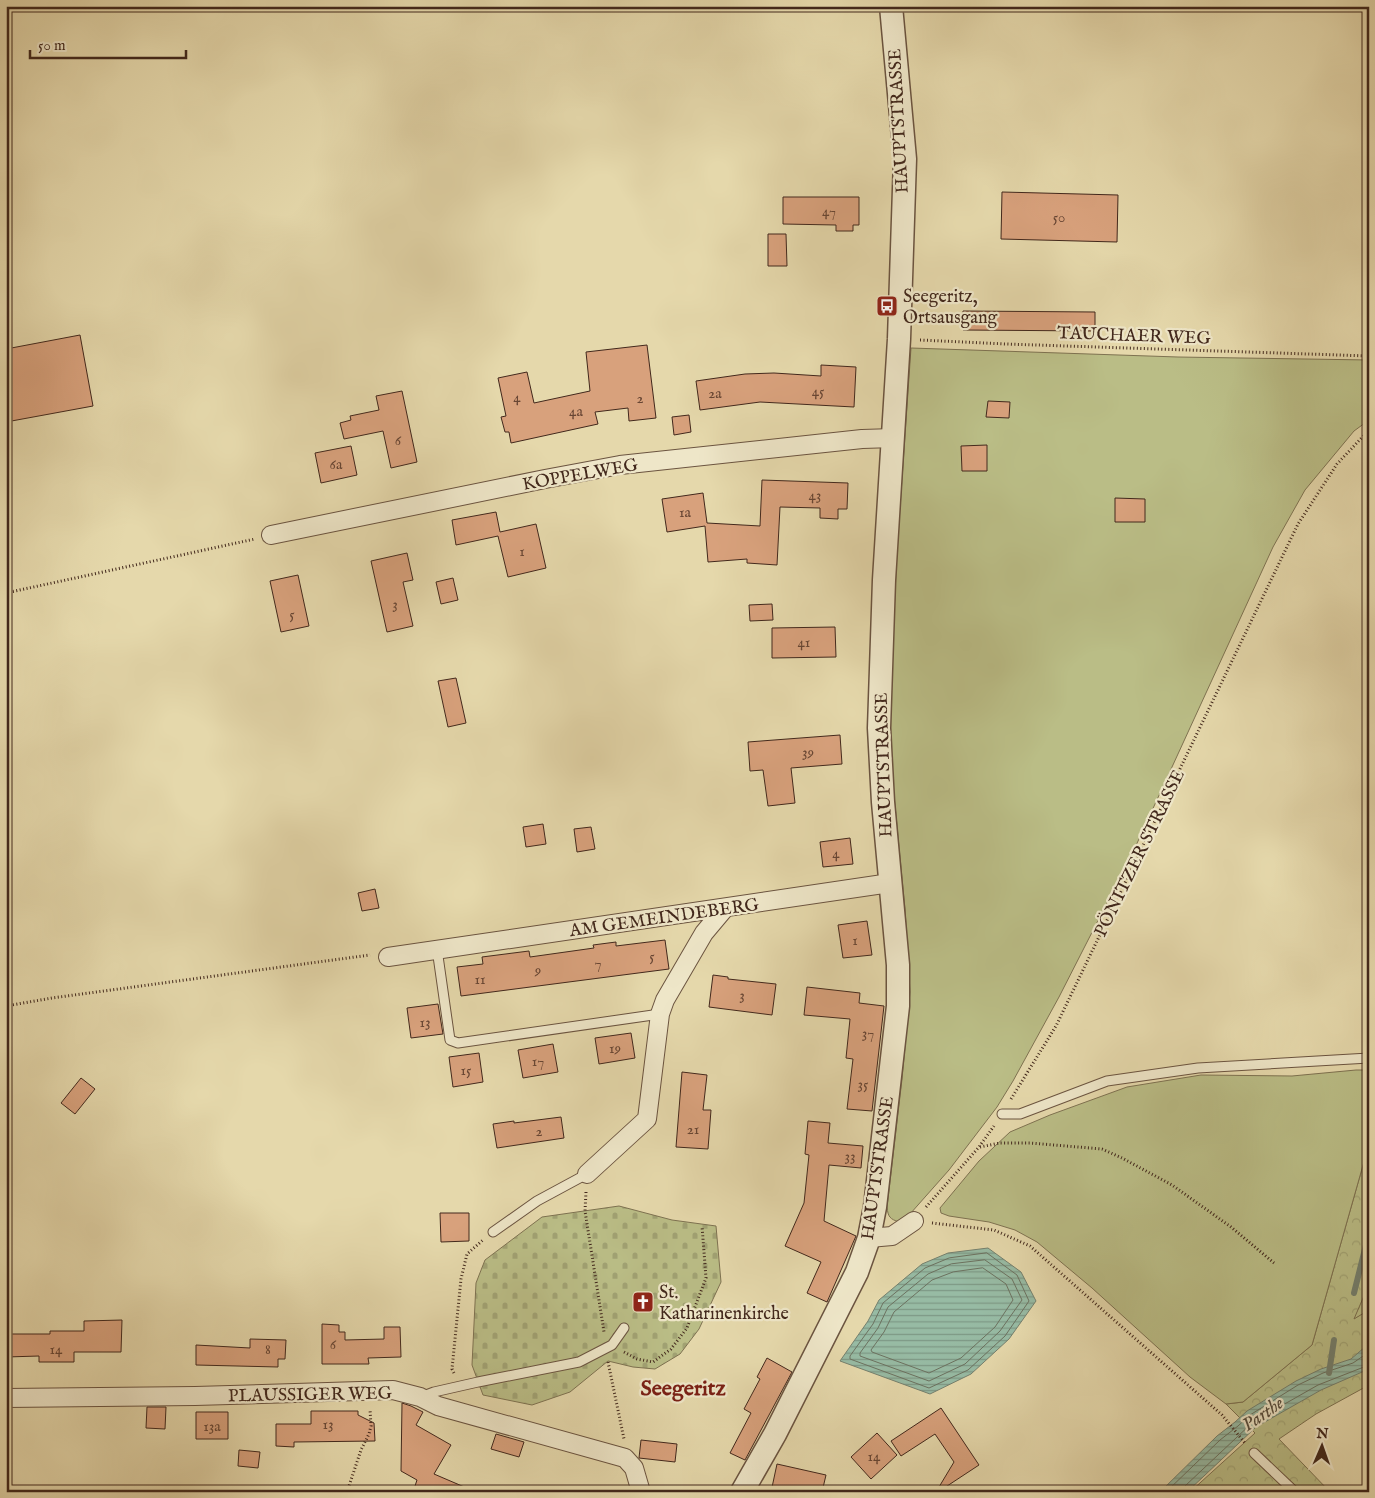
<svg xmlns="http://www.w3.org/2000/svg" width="1375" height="1498" font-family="'IM FELL English',serif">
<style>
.grass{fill:url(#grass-tufts);stroke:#7e7251}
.forest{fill:url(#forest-crowns);stroke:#7e7251}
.cemetery{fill:url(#cemetery-stones);stroke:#7e7251}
.garden{fill:#babd86;stroke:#7e7251}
.water{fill:url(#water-rules);stroke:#75806e}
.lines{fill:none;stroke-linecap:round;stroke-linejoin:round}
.shore{stroke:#6c7260;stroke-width:1}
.stream{stroke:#75806e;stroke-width:6}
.building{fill:#d8a17c;stroke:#42281c}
.service-casing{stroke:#6b5440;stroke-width:11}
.minor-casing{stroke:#6b5440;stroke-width:20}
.tertiary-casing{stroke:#6b5440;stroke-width:25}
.path{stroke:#42281c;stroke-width:3;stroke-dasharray:1 2.5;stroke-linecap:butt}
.service{stroke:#eee6c8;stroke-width:9}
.minor{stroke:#eee6c8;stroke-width:18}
.tertiary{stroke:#eee6c8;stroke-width:22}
.labels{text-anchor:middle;stroke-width:4.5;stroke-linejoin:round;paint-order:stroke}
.number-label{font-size:15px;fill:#684634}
.street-label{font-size:18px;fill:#42281c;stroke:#eee6c8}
.poi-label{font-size:18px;fill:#42281c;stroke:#eee6c8;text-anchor:start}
.water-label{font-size:19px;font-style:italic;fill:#574d3e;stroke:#eee6c8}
.district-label{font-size:22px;font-weight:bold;fill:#7a1f14;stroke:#eee6c8}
</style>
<defs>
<pattern id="grass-tufts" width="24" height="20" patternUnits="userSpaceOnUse" patternTransform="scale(1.25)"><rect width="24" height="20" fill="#babd86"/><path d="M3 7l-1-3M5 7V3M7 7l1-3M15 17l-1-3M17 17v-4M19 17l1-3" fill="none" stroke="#a1a273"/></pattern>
<pattern id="forest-crowns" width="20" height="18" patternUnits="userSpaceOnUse" patternTransform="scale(1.25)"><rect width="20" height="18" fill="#babd86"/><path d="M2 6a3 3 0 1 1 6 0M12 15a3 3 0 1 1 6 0" fill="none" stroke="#a1a273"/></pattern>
<pattern id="cemetery-stones" width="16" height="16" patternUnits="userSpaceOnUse" patternTransform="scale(1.25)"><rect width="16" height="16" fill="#babd86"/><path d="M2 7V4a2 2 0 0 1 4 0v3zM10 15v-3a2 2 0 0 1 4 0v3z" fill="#a1a273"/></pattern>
<pattern id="water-rules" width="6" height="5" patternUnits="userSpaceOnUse" patternTransform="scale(1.25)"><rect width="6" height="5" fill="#97bba4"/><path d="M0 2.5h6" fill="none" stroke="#7d9885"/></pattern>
</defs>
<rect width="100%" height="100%" fill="#e5d8ab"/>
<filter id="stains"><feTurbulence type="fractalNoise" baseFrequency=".004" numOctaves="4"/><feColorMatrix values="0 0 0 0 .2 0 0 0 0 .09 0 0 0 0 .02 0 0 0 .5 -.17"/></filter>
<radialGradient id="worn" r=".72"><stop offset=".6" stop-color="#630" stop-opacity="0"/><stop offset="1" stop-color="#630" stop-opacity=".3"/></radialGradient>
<!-- grass -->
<path class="grass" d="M1369,1281V1310L1353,1320L1366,1291Z"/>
<!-- forest -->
<path class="forest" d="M1369,1144V1281L1366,1291L1354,1319L1369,1310V1385L1316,1414L1279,1439L1330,1492H1190L1255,1433L1226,1404L1243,1402L1312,1345Z"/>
<!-- cemetery -->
<path class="cemetery" d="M619,1206L672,1220L716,1226L721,1282L699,1329L680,1354L655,1369L633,1367L608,1361L570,1392L532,1405L483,1395L472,1365L476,1283L485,1260L542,1217Z"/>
<!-- garden -->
<path class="garden" d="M911,348L1178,357L1369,360V420L1354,431L1305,490L1273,547L1133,852L1059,997L1013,1081L997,1107L949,1170L910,1214L899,1222C890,1219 888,1217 887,1207L902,1079L910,992L905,909L889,743V717L897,552Z
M1356,1070H1369V1144L1312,1345L1243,1402L1226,1404L1190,1377L1092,1288L1037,1242L1015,1230L989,1222L949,1216L941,1213L940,1208L979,1161L1010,1132L1050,1115L1127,1087L1201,1075L1292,1076Z"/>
<!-- water -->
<path class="water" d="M988,1248L1021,1272L1036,1301L1009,1339L971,1374L930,1394L840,1361L868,1321L879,1300L922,1264L948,1253Z
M1365,1347H1369V1369L1321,1390L1256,1427L1187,1492H1160L1217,1436L1235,1422L1247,1411L1296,1381L1321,1369L1351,1359Z"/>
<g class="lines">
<!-- shore -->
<path class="shore" d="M987,1253L1017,1275L1029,1301L1005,1336L968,1370L929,1388L850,1359V1356L873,1324L883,1303L925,1268L949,1258Z
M985,1260L1012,1279L1022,1300L1000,1331L965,1364L929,1381L860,1356V1353L878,1328L888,1307L928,1274L951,1264Z
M983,1268L1006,1284L1013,1300L995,1327L961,1358L929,1373L872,1352L871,1350L884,1332L894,1312L932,1280L953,1272Z
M1166,1492L1220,1440L1238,1426L1250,1415L1298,1385L1323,1373L1353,1363L1369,1352
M1183,1492L1185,1486L1253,1422L1318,1385L1369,1365"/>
<!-- stream -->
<path class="stream" d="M1354,1293L1369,1233
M1329,1373L1334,1340"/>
</g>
<!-- building -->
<path class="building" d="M1002,192L1118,195L1117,242L1001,239Z
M783,197H859V225H853V231H836V225L783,224Z
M768,234H786L787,266H768Z
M963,311L1095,312V331L963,330Z
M80,335L93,406L6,422V349Z
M647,345L656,418L629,421L628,408L595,412L598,424L511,443L509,432H505L501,417L506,416L498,378L527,372L534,403L590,391L586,352Z
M821,365L856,367L854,407L760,402L700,410L696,381L745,374L774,373L821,376Z
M402,391L417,462L391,468L383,431L344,439L340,423L351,420L350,416L379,410L376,396Z
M988,401L1010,402L1009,418L986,417Z
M689,415L691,432L674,435L672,417Z
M987,445V471H962L961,446Z
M351,446L357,475L321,483L315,453Z
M762,480L848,483L847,509H838V519L820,518V508L780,507L777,565L747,563V559L708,562L705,526L667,532L662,499L703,493L707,523L760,526Z
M1115,498L1145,499V522H1115Z
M496,512L500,532L536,524L546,568L508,577L498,536L456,545L452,520Z
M407,553L413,580L403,582L413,626L387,632L371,561Z
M298,575L309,626L281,632L270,581Z
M453,578L458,600L441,604L436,582Z
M772,604L773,620L750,621L749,605Z
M835,627L836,657L772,658V628Z
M456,678L466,723L448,727L438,681Z
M840,735L842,764L791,768L795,803L768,806L763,770L750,771L748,742Z
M543,824L546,844L526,847L523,827Z
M591,827L595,849L577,852L574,829Z
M850,838L853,864L823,867L820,842Z
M375,889L379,908L362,911L358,893Z
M867,921L872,955L843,958L838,925Z
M665,940L669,969L461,996L457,967L483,964L482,957L529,951L530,957L594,948L593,945L616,942V946Z
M713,975L728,977V979L776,984L772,1015L709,1007Z
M807,987L860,993L859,1003L884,1006L872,1111L847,1109L853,1059L846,1058L850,1019L804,1015Z
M438,1004L443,1034L411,1038L407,1008Z
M631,1033L635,1058L599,1064L595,1038Z
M553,1044L558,1072L523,1078L518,1050Z
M479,1053L483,1082L453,1087L449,1057Z
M682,1072L707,1075L703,1110H711L708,1149L676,1147Z
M81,1078L95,1089L75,1114L61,1103Z
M561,1117L564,1138L497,1148L493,1124L514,1121V1123Z
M808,1121L830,1123L828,1143L863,1146L861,1168L829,1165L824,1221L856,1236L827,1302L807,1293L821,1262L785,1246L804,1203L809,1155L805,1154Z
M440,1213H469V1241L441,1242Z
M122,1320L121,1352H74V1362H39V1356L6,1357V1334H50V1331H84V1321Z
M322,1324L339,1325V1332H345V1340L384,1339V1327H400L401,1357L368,1358L369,1364H322Z
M250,1339L286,1340L285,1359H278V1367L196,1365V1345L250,1348Z
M767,1358L792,1372L745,1460L730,1453L751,1413L744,1409L760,1379L757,1377Z
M402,1403L411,1406L423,1412L416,1425L451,1445L434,1474L476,1492H413L417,1480L401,1471Z
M147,1407H166L165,1429L146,1428Z
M941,1408L979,1465L938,1492H936L954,1462L935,1434L901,1456L891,1441Z
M311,1411H358V1415L374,1423L375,1441L294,1442V1447L276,1446V1424H311Z
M196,1412H228V1439H196Z
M877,1433L897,1455L871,1479L851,1457Z
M496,1434L524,1442L519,1457L491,1449Z
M641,1440L677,1444L675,1462L639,1458Z
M239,1450L260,1452L258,1468L238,1466Z
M777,1464L826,1475L822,1492H771Z"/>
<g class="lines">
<!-- service casing -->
<g class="service-casing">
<path id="service" d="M437,949L450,1040L458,1043L660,1014
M1002,1114H1020L1107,1081L1198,1068L1369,1058
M493,1232L537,1201L587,1174
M421,1397L434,1392L478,1382L579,1362L612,1345L624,1328
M1254,1453L1295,1492"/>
</g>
<!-- minor casing -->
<g class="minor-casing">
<path id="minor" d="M271,535L545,479L620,465L862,439L894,438
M388,957L890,883
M587,1174L647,1119L660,1014L665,1000L704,933L725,908
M869,1238L892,1236L914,1221
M6,1398L195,1396L393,1390L420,1397L438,1406L625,1458L634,1468L641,1492"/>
</g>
<!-- tertiary casing -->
<g class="tertiary-casing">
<path id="tertiary" d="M742,1492L775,1434L857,1272L869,1238L875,1207L898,1006V965L883,802L879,728L884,580L899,339L905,159L891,6"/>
</g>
<!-- path -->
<path class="path" d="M920,340L1006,344L1369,356
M6,593L255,539
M6,1006L52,998L370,955
M1011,1099L1056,1026L1298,524L1337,464L1369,430
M980,1147L1000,1143H1030L1102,1149L1122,1158L1172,1185L1231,1227L1274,1263
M586,1192L585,1211L604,1332
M926,1207L979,1147L994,1126
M932,1223L994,1230L1030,1246L1222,1415L1245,1443
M624,1352L637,1359L653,1362L671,1349L687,1328L706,1278L702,1226
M608,1362L624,1439
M454,1373L452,1369L461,1279L467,1254L483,1240
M347,1492L361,1450L369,1434L371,1426L370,1409"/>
<!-- service -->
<use href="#service" class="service"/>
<!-- minor -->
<use href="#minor" class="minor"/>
<!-- tertiary -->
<use href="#tertiary" class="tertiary"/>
</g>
<!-- icons -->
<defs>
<g id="bus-square" transform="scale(1.125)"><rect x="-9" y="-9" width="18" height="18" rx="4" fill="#8f2418" stroke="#eee6c8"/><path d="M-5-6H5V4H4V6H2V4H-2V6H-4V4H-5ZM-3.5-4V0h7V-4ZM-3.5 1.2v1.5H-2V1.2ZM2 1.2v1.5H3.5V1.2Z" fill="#fff"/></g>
<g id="church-square" transform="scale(1.125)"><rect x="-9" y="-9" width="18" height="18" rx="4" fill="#8f2418" stroke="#eee6c8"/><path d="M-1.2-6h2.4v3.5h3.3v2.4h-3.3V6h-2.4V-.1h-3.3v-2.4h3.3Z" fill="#fff"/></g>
</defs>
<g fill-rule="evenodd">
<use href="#bus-square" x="887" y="306"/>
<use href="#church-square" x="643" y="1302"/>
</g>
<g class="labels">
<!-- number labels -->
<g class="number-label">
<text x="829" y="216">47</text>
<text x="1059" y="222">50</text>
<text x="818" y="396">45</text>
<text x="715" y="398">2a</text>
<text x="517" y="402">4</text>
<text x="640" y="403">2</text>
<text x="576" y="416">4a</text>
<text x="398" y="445">6</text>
<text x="336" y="469">6a</text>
<text x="815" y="500">43</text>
<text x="685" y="517">1a</text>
<text x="522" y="556">1</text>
<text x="395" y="609">3</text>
<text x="292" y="619">5</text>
<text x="804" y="647">41</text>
<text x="808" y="757">39</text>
<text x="836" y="858">4</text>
<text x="855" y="945">1</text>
<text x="652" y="961">5</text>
<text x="598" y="968">7</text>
<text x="538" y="975">9</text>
<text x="480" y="984">11</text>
<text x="742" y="1000">3</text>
<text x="425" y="1027">13</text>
<text x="868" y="1038">37</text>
<text x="615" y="1053">19</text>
<text x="538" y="1066">17</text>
<text x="466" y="1075">15</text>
<text x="863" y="1089">35</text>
<text x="693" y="1134">21</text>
<text x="539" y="1136">2</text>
<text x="850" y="1161">33</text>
<text x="333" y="1349">6</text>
<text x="56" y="1354">14</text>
<text x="268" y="1354">8</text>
<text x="328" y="1429">13</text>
<text x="212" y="1431">13a</text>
<text x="874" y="1461">14</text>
</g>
<!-- street labels -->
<g class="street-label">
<text transform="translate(898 121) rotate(-93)" y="6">HAUPTSTRASSE</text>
<text transform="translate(1134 335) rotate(2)" y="6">TAUCHAER WEG</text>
<text transform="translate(580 474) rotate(-10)" y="6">KOPPELWEG</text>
<text transform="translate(883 765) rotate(-92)" y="6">HAUPTSTRASSE</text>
<text transform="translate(1139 853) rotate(-64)" y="6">PÖNITZER STRASSE</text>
<text transform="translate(664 917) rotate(-8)" y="6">AM GEMEINDEBERG</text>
<text transform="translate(877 1168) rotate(-82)" y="6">HAUPTSTRASSE</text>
<text transform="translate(310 1394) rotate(-1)" y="6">PLAUSSIGER WEG</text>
</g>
<!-- poi labels -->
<g class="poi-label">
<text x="903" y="302">Seegeritz,<tspan x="903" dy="21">Ortsausgang</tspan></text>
<text x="659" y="1298">St.<tspan x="659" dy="21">Katharinenkirche</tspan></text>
</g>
<!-- water labels -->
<g class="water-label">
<text transform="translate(1262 1413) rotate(-35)" y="7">Parthe</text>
</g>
<!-- district labels -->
<g class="district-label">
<text x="683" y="1395">Seegeritz</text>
</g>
</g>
<!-- margin -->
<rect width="1375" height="1498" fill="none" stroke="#e5d8ab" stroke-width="25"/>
<rect x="8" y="8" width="1360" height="1483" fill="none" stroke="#42281c" stroke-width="2.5"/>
<rect x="12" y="12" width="1350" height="1473" fill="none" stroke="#42281c"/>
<!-- north arrow -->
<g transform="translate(1322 1446) rotate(2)" stroke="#eee6c8" stroke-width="4" paint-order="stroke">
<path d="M0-4L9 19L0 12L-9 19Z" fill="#42281c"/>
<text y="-8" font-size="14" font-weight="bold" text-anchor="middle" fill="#42281c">N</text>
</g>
<!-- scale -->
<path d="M30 50v8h156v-8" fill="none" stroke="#42281c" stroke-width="2.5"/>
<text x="38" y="50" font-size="15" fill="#42281c" stroke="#eee6c8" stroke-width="4" paint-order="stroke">50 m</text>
<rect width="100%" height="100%" filter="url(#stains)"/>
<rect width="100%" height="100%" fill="url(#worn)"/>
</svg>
